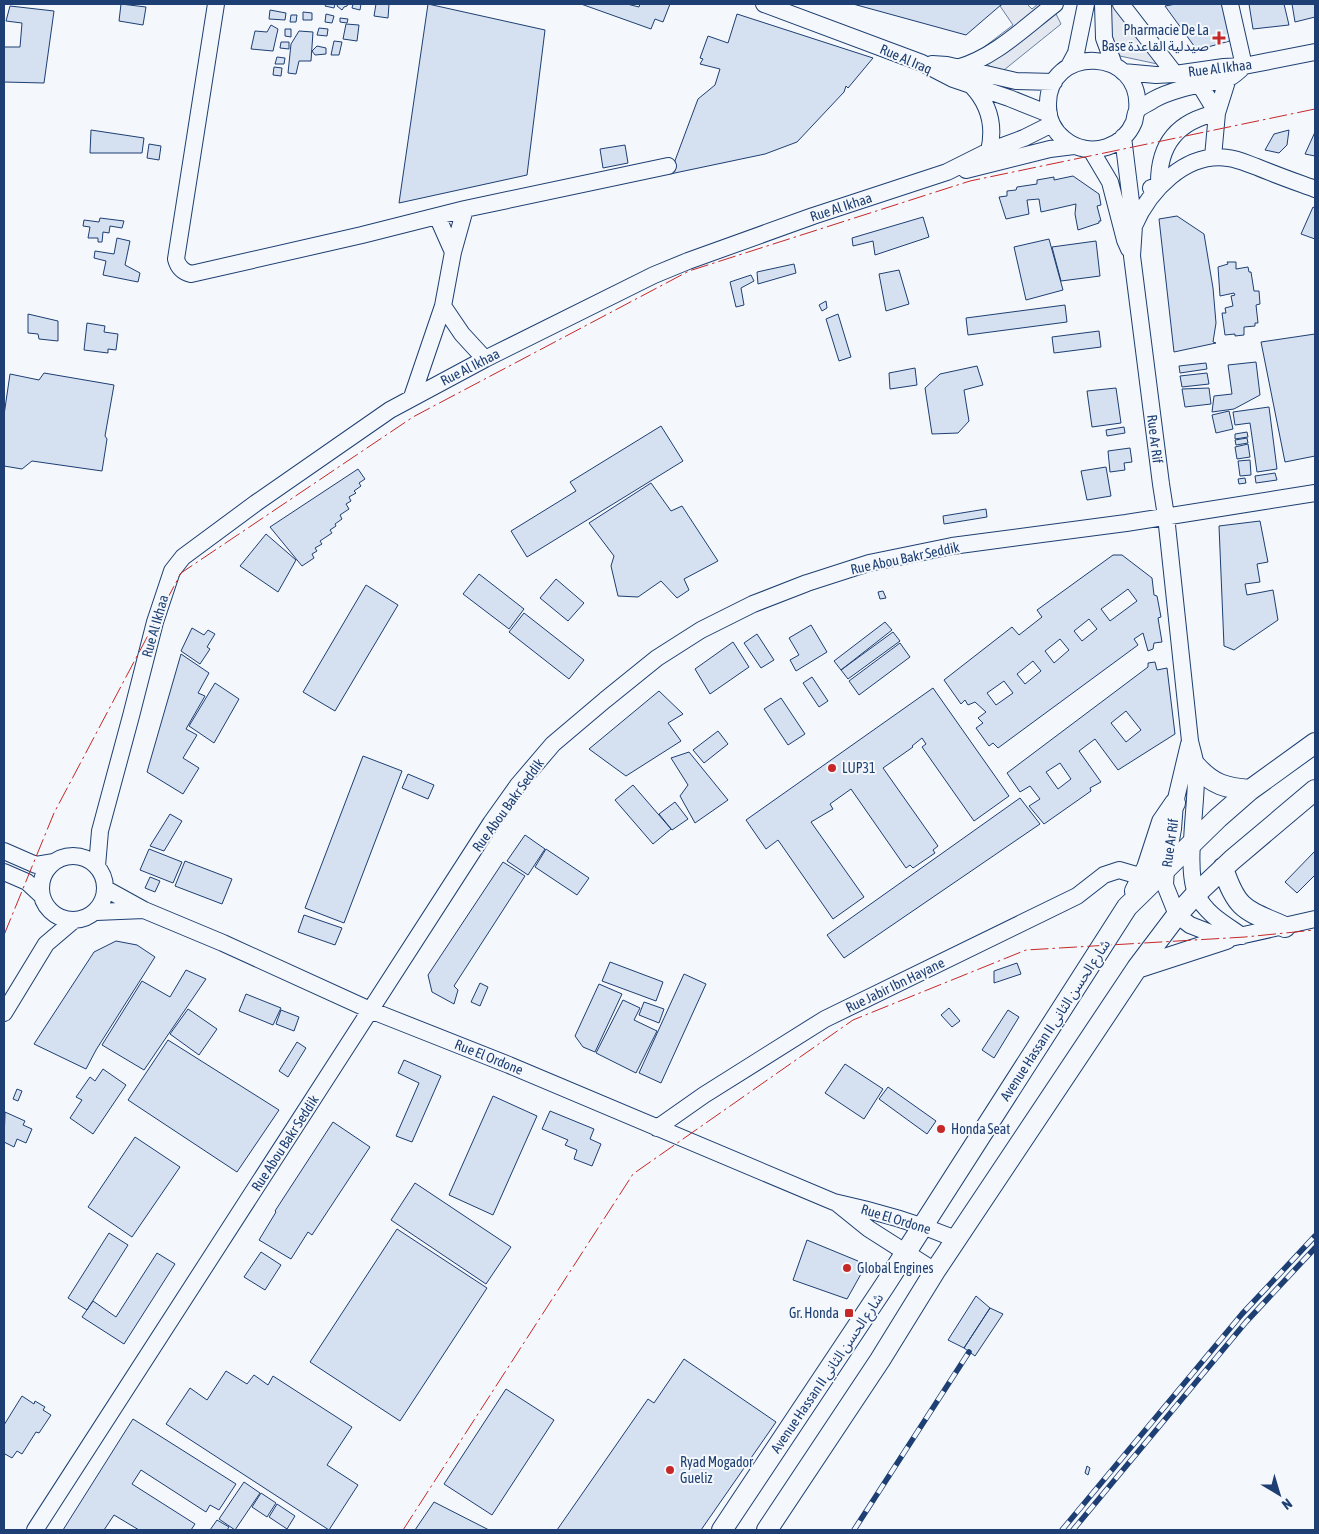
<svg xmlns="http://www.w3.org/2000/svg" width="1319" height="1534" font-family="'Asap Condensed','Noto Sans Arabic',sans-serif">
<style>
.parking{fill:#e3e8f0;stroke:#687fa3}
.building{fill:#d5e0f0;stroke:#1d3f73;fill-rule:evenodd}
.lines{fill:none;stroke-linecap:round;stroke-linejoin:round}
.minor-casing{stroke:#1d3f73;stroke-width:18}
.major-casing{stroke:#1d3f73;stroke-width:22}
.minor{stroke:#f4f7fb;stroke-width:16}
.major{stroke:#f4f7fb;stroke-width:20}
.rail-casing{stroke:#1d3f73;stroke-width:5.5}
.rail{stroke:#f4f7fb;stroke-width:4;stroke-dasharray:11;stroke-linecap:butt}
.power{stroke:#c62828;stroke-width:1;stroke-dasharray:18 4 2.5 4;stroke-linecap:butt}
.poi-dot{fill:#c62828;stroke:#f4f7fb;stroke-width:2}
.labels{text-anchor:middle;stroke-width:4;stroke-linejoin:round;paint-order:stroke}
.poi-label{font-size:14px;fill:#1d3f73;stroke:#f4f7fb;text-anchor:start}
.street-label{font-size:14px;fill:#1d3f73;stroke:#f4f7fb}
</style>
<rect width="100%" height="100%" fill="#f4f7fb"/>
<!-- parking -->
<path class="parking" d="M1003,4H1027L1032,9L1038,4H1051L1061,24L999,74L975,54L1013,25L1000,6Z
M1098,4H1126L1176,68L1120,56L1112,42Z"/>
<!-- building -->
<path class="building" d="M121,4L146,7L143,25L119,21Z
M326,4H335L334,8L325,6Z
M338,4H348L347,6L344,7L342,10L337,6Z
M353,4H361L360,10L352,8Z
M376,4H389L388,18L374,16Z
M428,4L545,30L527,175L399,203Z
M581,4H627L639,7L640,4H670L663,22L655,19L651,29Z
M853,4H1002L966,35Z
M1176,4H1222L1225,15L1237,39L1197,50L1165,6Z
M1249,4H1284L1289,25L1253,29Z
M1292,4H1315V17L1295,22Z
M10,6L54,11L44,83L4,82V47H20L22,23L6,21Z
M270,10L286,13L285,20L269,19Z
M303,12L312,13V20H303Z
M326,14L334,16L332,23L325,22Z
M737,14L873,58L848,88L846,86L844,92L797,142L765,154L670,174L698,99L715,85L720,69L700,64L703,59L700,58L708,36L728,43Z
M291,15H297L296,22H290Z
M340,18L348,19L347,23L340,22Z
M346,24L359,25L357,41L343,39Z
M271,25L278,29L273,51L251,49L255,31L267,32Z
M319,28L328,29L327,36L317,35Z
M285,29H291V37L285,36Z
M299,31L313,32L311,61H299L296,74L288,73L291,44Z
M334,41L342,42L339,55H331Z
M281,42H289V49L280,48Z
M317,46L326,48V54L315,55L312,51Z
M277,57L285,58L284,64H275Z
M274,67L282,68L281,76L273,75Z
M91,130L144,138L142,153H90Z
M1289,130L1287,145L1279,153L1265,150L1274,134Z
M1315,132V156L1305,154Z
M149,144L161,146L159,160L147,158Z
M625,145L628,163L603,168L600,149Z
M1073,176L1099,194L1101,205L1097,206L1101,221H1099V223L1078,230L1075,214L1076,204L1041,212L1039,199L1027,200L1029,214L1006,219L999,197L1007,196V191L1016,190L1017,187L1037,184V180L1054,177V180Z
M1313,207L1315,208V239L1301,234Z
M1177,216L1204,234L1213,288L1216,323L1213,342L1216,343L1174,352L1159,219Z
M923,217L929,237L875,255L873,241L853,246L852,238Z
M100,218L124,221L122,228L110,226L109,233L103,232L102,242H98V238H88L90,227L83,226L84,220L99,222Z
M117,238L130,241L125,265L140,273L138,282L103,275L106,261L94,258L95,251L114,254Z
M1049,239L1063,290L1026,300L1014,247Z
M1096,241L1100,276L1061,281L1052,247Z
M1227,262H1236V269L1248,267L1249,272H1251L1254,291H1259L1260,304L1256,305L1258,323H1255V326L1244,327V335L1235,336V334L1225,335L1222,313H1226L1225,308L1233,306L1231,296L1235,295L1234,293L1220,296L1218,267L1228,264Z
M794,264L796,273L758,284L757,272Z
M899,270L909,304L886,311L879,274Z
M751,275L754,281L741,288L744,305L736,307L730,282Z
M826,301L827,308L822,311L819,305Z
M1065,305L1067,322L968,335L966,318Z
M28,314L58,321V341L39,339L38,334L28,333Z
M838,314L851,357L839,361L826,319Z
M87,323L105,326L104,332L118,334L116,350L108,349V353L84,350Z
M1099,331L1101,347L1054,353L1052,337Z
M1315,334V456L1285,462L1261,342Z
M1256,362L1260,395L1234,409L1212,412L1214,396L1232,394L1228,365Z
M1206,363L1207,369L1180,373L1179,366Z
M977,366L983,385L964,390L969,421L958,433L932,434L925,388L940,374Z
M915,368L917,385L890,389L889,373Z
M44,373L114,385L105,436L107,439L102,471L32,461L22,469L4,466V415L10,374L39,380Z
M1207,373L1209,384L1182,387L1180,376Z
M1116,388L1121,423L1092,427L1087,391Z
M1209,388L1211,404L1185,407L1182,389Z
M1269,407L1277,469L1257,472L1250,423L1235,425L1233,412Z
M1229,411L1233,429L1216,433L1212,415Z
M661,426L683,461L527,557L511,531L576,491L570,482Z
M1124,427L1125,433L1107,436L1106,430Z
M1247,432L1248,437L1235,439V434Z
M1247,438L1248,443L1236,445L1235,440Z
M1248,444L1250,457L1237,459L1235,447Z
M1130,448L1132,462L1124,463L1125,470L1110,472L1108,451Z
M1250,460L1251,475L1240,476L1238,461Z
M1106,467L1111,496L1087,500L1081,471Z
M358,469L365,479L359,483L361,486L354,491L356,493L349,497L351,501L346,504L349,509L340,515L342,519L335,524L336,526L330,530L332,533L320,541L322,544L315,548L317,551L312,554L314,558L302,566L270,527Z
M1275,473L1277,480L1256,483L1255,476Z
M1245,478L1246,483L1239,484L1238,479Z
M651,483L671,511L682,506L718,561L684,579L689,590L677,598L661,581L638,597L618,596L611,566L614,556L589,523Z
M986,509L987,517L944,524L943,516Z
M1260,521L1268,562L1257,564L1260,582L1245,584L1247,595L1273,590L1278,620L1234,650L1224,646L1219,526Z
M266,534L296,560L278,592L240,566Z
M1113,555H1122L1152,578L1154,595L1157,596L1161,617L1158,618L1162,642L1154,643L1153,649L1148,651L1143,633L1134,639L1138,645L998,748L993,743L989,746L976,728L983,723L978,718L986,712L975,702L968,705L965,700L961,704L944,680L1012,627L1019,635L1042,617L1037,610ZM1128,589L1137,601L1110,621L1101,609ZM1089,619L1097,629L1082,641L1074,631ZM1060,639L1069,650L1054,663L1045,651ZM1033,661L1041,671L1025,684L1017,674ZM1004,681L1013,693L996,705L987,693Z
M479,574L524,609L509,629L463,594Z
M556,579L584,603L568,621L540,598Z
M366,585L398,605L335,711L303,692Z
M883,591L886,598L880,599L878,592Z
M524,613L584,660L569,679L509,632Z
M885,622L892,630L841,670L834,661Z
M811,625L827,652L796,671L790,660L799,655L789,638Z
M192,628L204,635L208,630L215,634L207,647L210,649L200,664L181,651Z
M893,632L900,641L848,679L841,670Z
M757,634L774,660L761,668L744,643Z
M733,642L749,667L710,694L695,669Z
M900,643L910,657L859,695L849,681Z
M181,654L209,673L198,693L205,696L186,729L197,735L183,758L199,768L183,794L147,772Z
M1155,662L1157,670L1167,668L1175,734L1118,770L1095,739L1079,751L1101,782L1090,788L1091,791L1044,824L1029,806L1040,799L1030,786L1020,792L1007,773L1148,667V663ZM1126,711L1141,730L1126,742L1111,723ZM1060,763L1071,779L1058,789L1046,772Z
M812,677L828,701L819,707L803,683Z
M215,683L239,699L214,743L189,726Z
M933,688L1009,796L974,821L922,747L926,744L922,738L912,746L913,747L883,768L938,846L933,850L935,853L913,868L910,865L906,868L851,789L830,804L833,809L811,822L864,897L833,919L778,840L766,849L746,820Z
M659,691L683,714L668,723L681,741L626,776L589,749Z
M781,698L805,734L788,745L764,709Z
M718,731L728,744L704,763L693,750Z
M689,752L728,800L695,823L680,796L688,785L671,758Z
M363,756L402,771L344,923L305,908Z
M408,774L434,785L428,799L402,788Z
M633,785L671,829L653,844L615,800Z
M1020,798L1040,824L844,958L827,935Z
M675,802L688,819L672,830L659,814Z
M170,814L182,821L164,851L150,846Z
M525,835L545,849L528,875L507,861Z
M149,849L182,862L173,883L140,870Z
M546,849L589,878L577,895L535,867Z
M1315,851V875L1297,893L1285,882Z
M185,861L232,879L222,904L175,886Z
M503,862L525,876L454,986L458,990L454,1004L432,992L428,975Z
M150,877L160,881L155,892L145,888Z
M304,915L342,928L335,945L298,932Z
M116,941L137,945L155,957L96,1050L86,1069L34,1044L94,952Z
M610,962L663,982L656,1001L602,981Z
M1017,963L1021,974L994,983V971Z
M186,970L206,979L144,1070L102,1045L142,981L170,997Z
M684,974L706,984L661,1083L639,1073Z
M480,983L488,987L480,1006L471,1002Z
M599,984L622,994L595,1052L583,1047L575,1036Z
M246,994L281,1008L273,1025L239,1011Z
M623,1000L640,1008L634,1020L657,1031L636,1073L596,1053Z
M644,1002L664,1009L659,1023L639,1015Z
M949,1008L960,1021L952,1027L941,1015Z
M188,1009L217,1029L199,1055L170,1034Z
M281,1010L299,1017L294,1031L276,1024Z
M1008,1010L1019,1017L994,1058L982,1050Z
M168,1040L279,1110L237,1172L128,1100Z
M297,1042L306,1048L288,1077L279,1071Z
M404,1060L441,1076L412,1142L396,1136L419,1083L398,1073Z
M845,1064L883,1089L864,1119L825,1093Z
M103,1069L126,1085L93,1134L70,1118L82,1100L76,1097L90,1077L95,1081Z
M888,1087L936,1121L927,1134L879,1099Z
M17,1089L22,1091L18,1101L13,1099Z
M493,1096L537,1116L493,1215L449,1195Z
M550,1111L594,1129L590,1139L601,1144L592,1166L574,1159L577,1150L565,1145L568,1140L542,1129Z
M5,1112L25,1121L23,1125L32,1129L26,1143L17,1139L14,1147L4,1142Z
M333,1122L370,1147L312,1235L308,1232L291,1259L259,1240L276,1212L275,1211Z
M135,1137L180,1167L132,1237L88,1207Z
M415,1183L511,1247L486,1284L391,1220Z
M397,1229L487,1288L400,1421L310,1362Z
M109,1233L128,1245L87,1310L68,1298Z
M807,1240L858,1261L861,1274L847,1299L793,1280Z
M261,1252L281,1265L265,1290L244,1277Z
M157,1253L175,1264L124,1344L82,1317L93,1301L116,1317Z
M976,1296L990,1308L964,1348L948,1340Z
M990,1308L1003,1314L975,1356L964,1348Z
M684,1359L776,1422L701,1530H557L648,1399L654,1403Z
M226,1371L247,1384L254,1375L268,1385L273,1376L352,1427L327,1465L358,1485L329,1530L166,1424L190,1388L207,1400Z
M506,1389L554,1420L492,1515L444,1484Z
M22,1396L34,1404L35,1401L45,1407L43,1410L51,1415L39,1433L36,1432L22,1454L17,1451L12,1458L5,1454L4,1457V1425Z
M133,1419L236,1484L219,1510L210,1505L206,1512L141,1470L132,1484L195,1524L191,1530H139L114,1515L104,1530H63Z
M1087,1466L1090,1468L1088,1475L1085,1473Z
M244,1482L260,1493L235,1530L219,1519Z
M261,1493L276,1503L267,1517L252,1507Z
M434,1502L489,1530H415Z
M277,1504L295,1516L287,1529L269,1517Z
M217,1520L229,1527L227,1530H210Z"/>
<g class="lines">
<!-- minor casing -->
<g class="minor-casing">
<path id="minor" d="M216,4L176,259C178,267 183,272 191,274L362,235L465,209L668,166
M764,4L922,63L953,79L1009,98L1049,114
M1103,4L1104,38L1114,65
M1121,4L1175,74
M1230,4L1244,66
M932,64L947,65L1016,81L1054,82
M1069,66L1076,53L1086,4
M957,68C994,58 1025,27 1055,4
M1123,72L1156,75L1175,74L1224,67L1244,66L1315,52
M972,86C990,105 995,126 989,151
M1137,111C1144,46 1046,44 1048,106C1048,119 1054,131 1064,139C1076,149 1092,152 1107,147C1119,143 1129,134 1134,122C1135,119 1135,114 1137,111C1139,107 1149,103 1153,100C1169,91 1188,87 1207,83C1214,82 1223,81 1229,78C1235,75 1240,70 1244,66
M1123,137L1134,226L1132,256L1161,484L1166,516L1190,741C1192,750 1195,759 1196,767C1198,800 1184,869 1197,895C1206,914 1225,924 1242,936
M1091,150L1110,182L1125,240L1129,249
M1213,157L1217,113L1228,78
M966,170L1050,149L1074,146
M1151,188L1159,186C1158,145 1177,121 1217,113L1200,85
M437,216L453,252
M1134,226C1149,191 1185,152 1228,158C1238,159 1248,164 1257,167C1276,175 1296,182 1315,189
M443,306L462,334L485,359
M412,397L443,306L453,252L465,209
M1189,744L1175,803L1173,829L1166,868L1165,885L1177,915L1190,925L1226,939L1315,919
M4,851L36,865L54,862
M41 888a32 32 0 1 1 64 0a32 32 0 1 1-64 0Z
M97,866L100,831L131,716L155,622L172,571L183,557L256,503L390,410L485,359L654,275L688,261L813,216L947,172L989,151L1024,138L1052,124
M4,872L27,882L42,896
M106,889L144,910L223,943L370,1010L509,1065L834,1202C876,1211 917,1223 956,1239
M96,912L144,910
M4,1013L46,944L73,921
M657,1128L704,1095L825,1019L1077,896L1104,875L1119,870L1143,877
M838,1204L869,1229L935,1271
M35,1530L491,823L518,785L553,744L605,700L657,658L701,630L753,604L807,583L869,563L952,546L1126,523L1315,493"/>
</g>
<!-- major casing -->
<g class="major-casing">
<path id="major" d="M1196,766C1213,785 1226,788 1250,790
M1223,868C1237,911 1246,910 1285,927
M1135,891L1147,868L1162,822L1175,803
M1137,968L1226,939
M722,1530L885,1285L1127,907L1218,818L1250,790L1315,743
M767,1530L880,1360L935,1271L1137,968L1177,915L1196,894L1232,860L1315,790"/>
</g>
<!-- minor -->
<use href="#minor" class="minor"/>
<!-- major -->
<use href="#major" class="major"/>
<!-- rail casing -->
<g class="rail-casing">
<path id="rail" d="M854,1530L969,1352
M1062,1530L1242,1314L1315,1236
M1073,1530L1246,1322L1315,1248"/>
</g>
<!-- rail -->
<use href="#rail" class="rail"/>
<!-- power -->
<path class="power" d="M4,935L54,813L181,573L413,417L689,271L970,181L1315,109
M403,1530L633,1174L853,1020L1026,950L1245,937L1315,930"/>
</g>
<!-- markers -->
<g class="poi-dot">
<path d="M1216.5 30.5h5v5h5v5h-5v5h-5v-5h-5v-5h5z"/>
<circle cx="832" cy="768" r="5"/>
<circle cx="941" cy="1129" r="5"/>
<circle cx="847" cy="1268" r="5"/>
<rect x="844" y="1308" width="10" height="10" rx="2.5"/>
<circle cx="670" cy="1470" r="5"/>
</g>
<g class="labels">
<!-- poi labels -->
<g class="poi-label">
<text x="1209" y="35" text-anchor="end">Pharmacie De La<tspan x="1209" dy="16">Base صيدلية القاعدة</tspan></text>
<text x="842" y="773">LUP31</text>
<text x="951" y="1134">Honda Seat</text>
<text x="857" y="1273">Global Engines</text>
<text x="839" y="1318" text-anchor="end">Gr. Honda</text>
<text x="680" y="1467">Ryad Mogador<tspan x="680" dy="16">Gueliz</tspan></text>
</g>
<!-- street labels -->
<g class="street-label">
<text transform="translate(906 59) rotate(23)" y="5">Rue Al Iraq</text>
<text transform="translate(1220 68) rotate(-7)" y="5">Rue Al Ikhaa</text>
<text transform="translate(841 207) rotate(-18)" y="5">Rue Al Ikhaa</text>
<text transform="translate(470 367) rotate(-27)" y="5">Rue Al Ikhaa</text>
<text transform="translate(1155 439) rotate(83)" y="5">Rue Ar Rif</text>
<text transform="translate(905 558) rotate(-12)" y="5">Rue Abou Bakr Seddik</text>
<text transform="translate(155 626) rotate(-74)" y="5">Rue Al Ikhaa</text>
<text transform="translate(508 805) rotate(-54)" y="5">Rue Abou Bakr Seddik</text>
<text transform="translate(1170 843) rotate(-82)" y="5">Rue Ar Rif</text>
<text transform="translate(895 985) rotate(-26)" y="5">Rue Jabir Ibn Hayane</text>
<text transform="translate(1055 1020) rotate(-57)" y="5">Avenue Hassan II شارع الحسن الثاني</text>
<text transform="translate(489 1057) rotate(22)" y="5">Rue El Ordone</text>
<text transform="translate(285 1143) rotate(-57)" y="5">Rue Abou Bakr Seddik</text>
<text transform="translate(896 1219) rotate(17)" y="5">Rue El Ordone</text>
<text transform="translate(827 1373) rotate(-56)" y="5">Avenue Hassan II شارع الحسن الثاني</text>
</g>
</g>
<!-- border -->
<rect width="1319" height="1534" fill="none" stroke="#1d3f73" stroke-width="10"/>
<!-- north arrow -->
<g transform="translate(1279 1494) rotate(142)" stroke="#f4f7fb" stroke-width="4" paint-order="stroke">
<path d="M0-4L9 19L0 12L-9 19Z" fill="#1d3f73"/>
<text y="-8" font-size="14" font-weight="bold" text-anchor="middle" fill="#1d3f73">N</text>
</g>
</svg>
